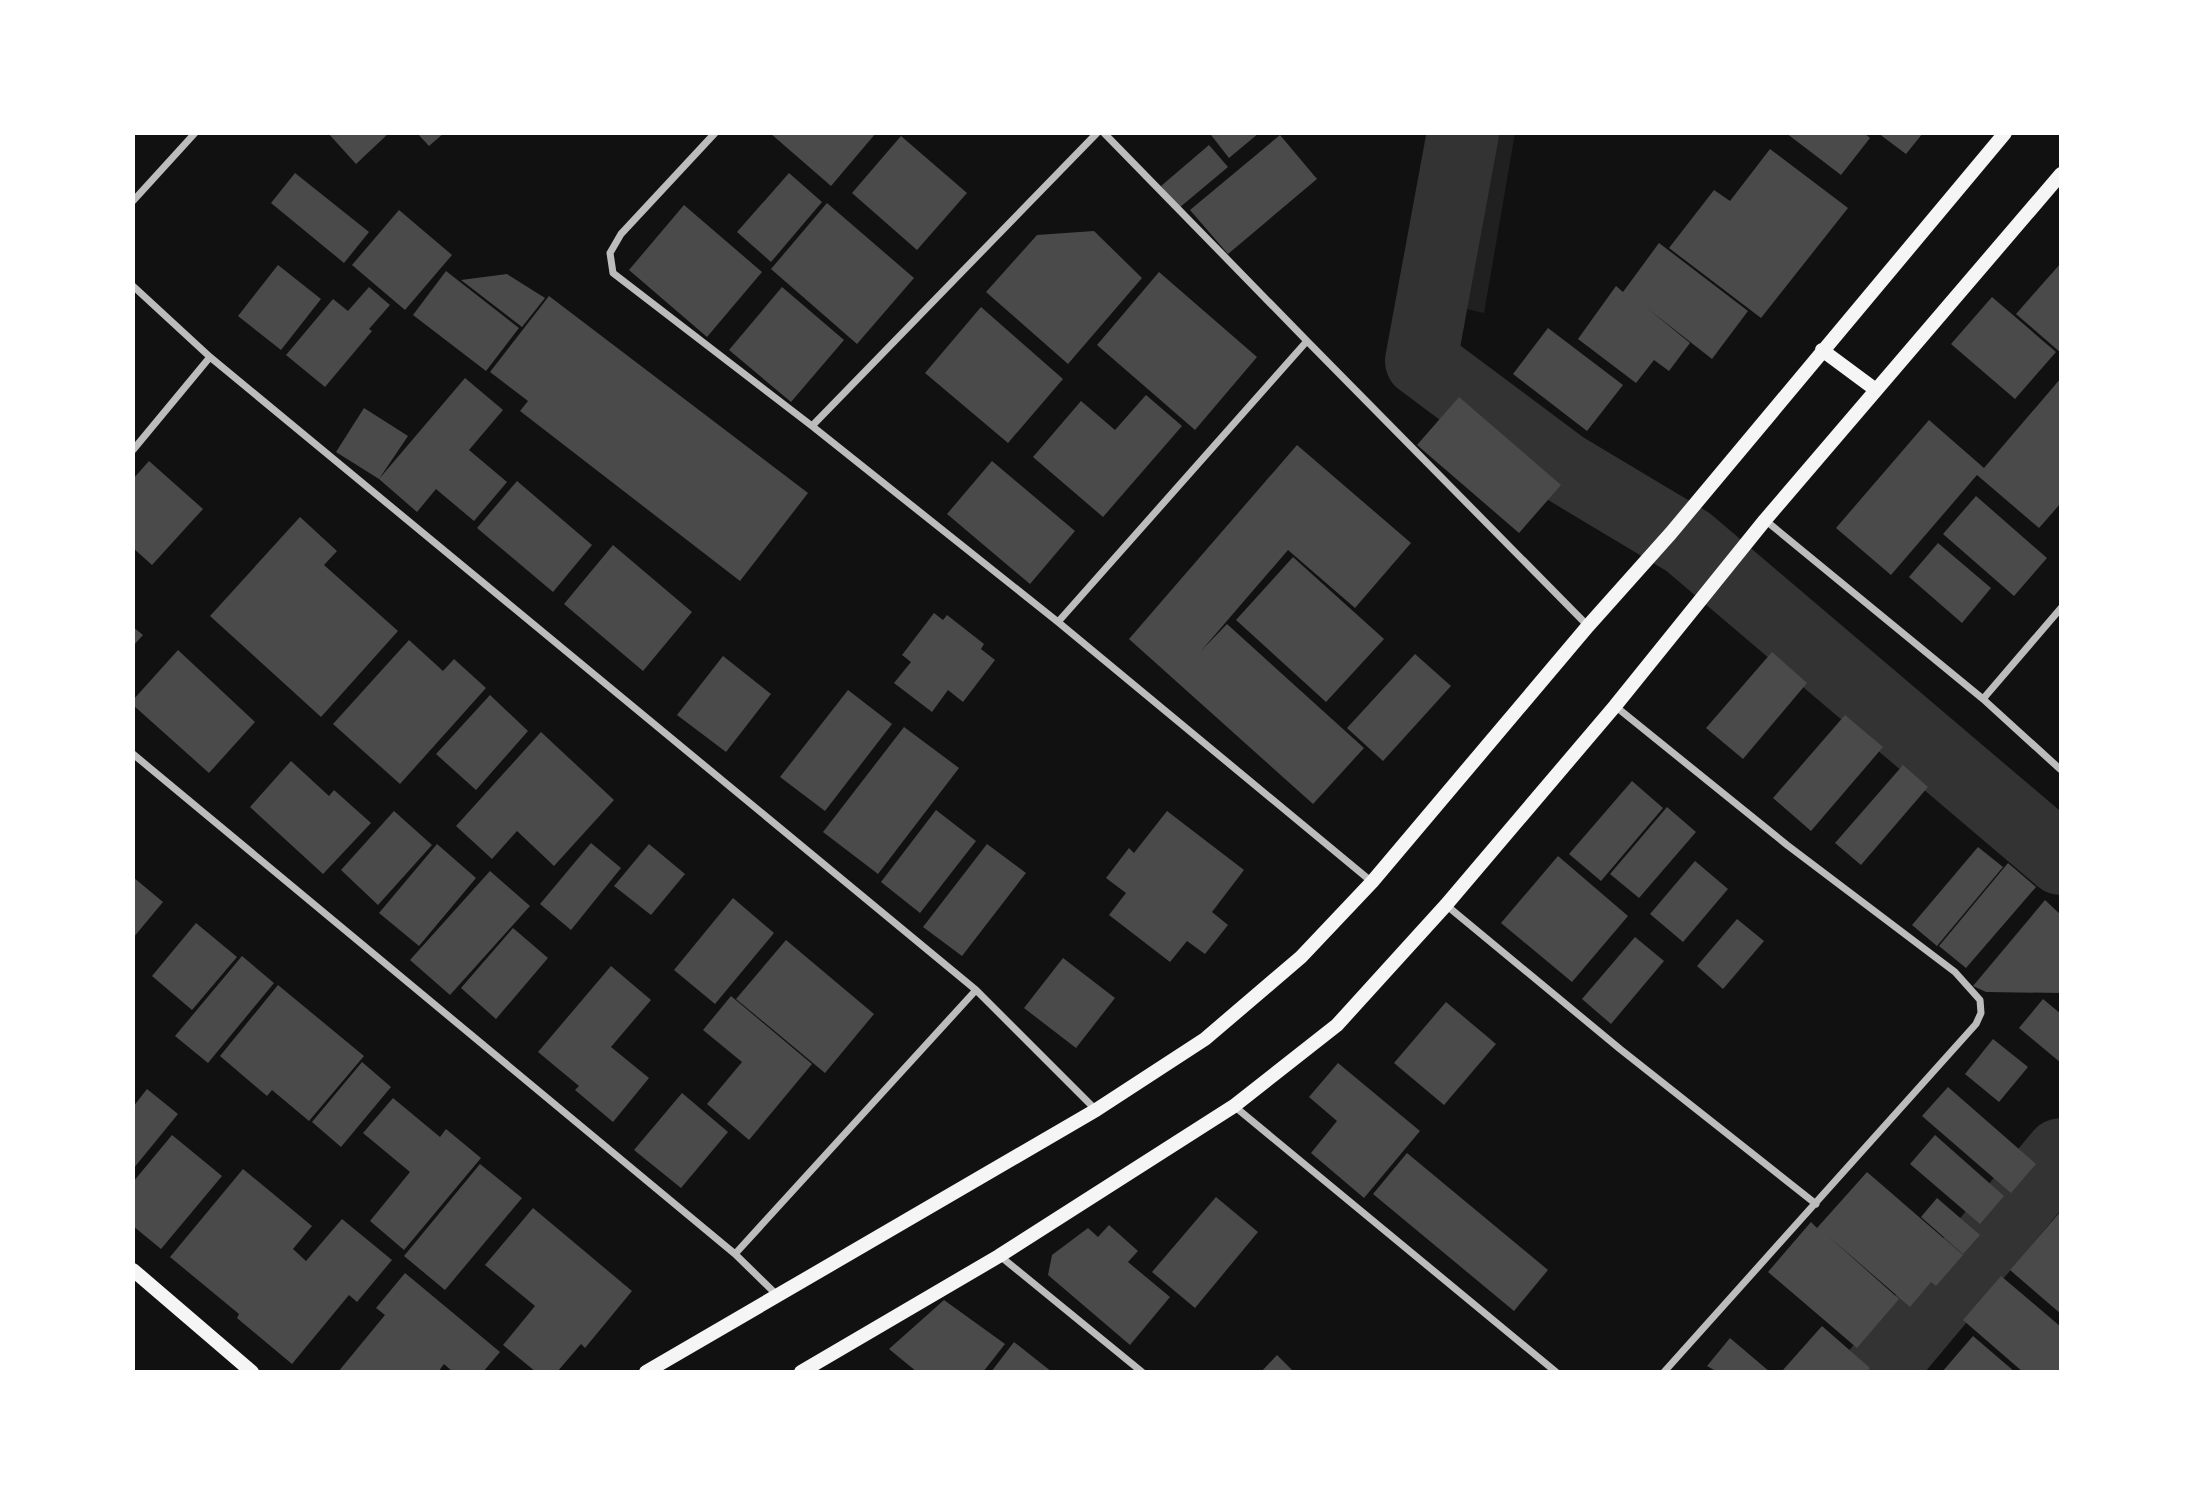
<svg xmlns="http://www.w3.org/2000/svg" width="2194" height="1505" font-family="Manrope,sans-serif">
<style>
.green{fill:#202020}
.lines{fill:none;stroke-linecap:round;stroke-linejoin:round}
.river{stroke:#333;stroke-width:72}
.building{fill:#4a4a4a}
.minor{stroke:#bcbcbc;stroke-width:7}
.secondary{stroke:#f5f5f5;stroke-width:14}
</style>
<rect width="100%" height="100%" fill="#111"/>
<!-- green -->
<path class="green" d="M1433,133H1515L1484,313L1398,293Z"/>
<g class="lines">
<!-- river -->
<path class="river" d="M1463,133L1421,361L1563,467L1688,542L2061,859
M1878,1372L2061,1154"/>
</g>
<!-- building -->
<path class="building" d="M328,133H389L356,164Z
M417,133H444L429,146Z
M770,133H876L831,186Z
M1213,133H1259L1229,158L1211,135Z
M1786,133H1864L1870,138L1841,175Z
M1878,133H1923L1906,154Z
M1280,135L1317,179L1228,254L1190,210Z
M901,136L967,193L917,250L852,193Z
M1209,145L1228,167L1179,208L1161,186Z
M1770,149L1848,208L1761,318L1669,248L1714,190L1730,201Z
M295,173L369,232L344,263L271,203Z
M789,173L822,202L771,262L737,232Z
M827,203L914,278L857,344L771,269Z
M684,205L762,272L707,337L629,270Z
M399,210L452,255L405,310L352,265Z
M1094,231L1142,278L1068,364L986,292L1037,235Z
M1659,243L1748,311L1712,359L1647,308L1690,343L1669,371L1654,360L1636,383L1578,339L1616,286L1623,292Z
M2061,263V353L2016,314Z
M278,265L321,299L281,350L238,316Z
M446,271L519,328L486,371L413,315Z
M1159,272L1257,357L1195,430L1097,345Z
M507,274L545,298L522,327L461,280Z
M369,287L390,305L369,329L372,331L325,387L286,355L333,299L348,311Z
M782,287L844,340L791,402L729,350Z
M549,296L808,493L740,581L520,411L528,401L490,372Z
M1992,297L2056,352L2015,399L1951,344Z
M981,307L1063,379L1008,443L925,373Z
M1548,328L1623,385L1587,431L1513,374Z
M465,378L503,410L469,450L507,482L474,521L436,489L417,512L379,479Z
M2061,378V503L2039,528L1977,475L1891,575L1836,528L1929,420L1984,468Z
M1146,395L1182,426L1103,517L1033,457L1081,401L1115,430Z
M1459,397L1561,485L1519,533L1417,445Z
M364,408L408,436L379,479L336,452Z
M1297,445L1411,543L1355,608L1288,550L1201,651L1227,624L1364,748L1313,804L1129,639Z
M149,461L203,509L152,565L133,548V479Z
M992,461L1075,531L1030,584L947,514Z
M517,481L592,545L553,592L477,528Z
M1976,496L2047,558L2014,596L1943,534Z
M300,517L337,551L324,565L398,631L321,717L210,616Z
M1938,543L1991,588L1962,623L1909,577Z
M613,545L692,612L643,671L564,604Z
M1293,557L1384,639L1326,702L1236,620Z
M934,613L943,620L947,615L984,644L981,649L995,660L963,702L948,690L932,712L894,683L911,662L902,655Z
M133,627L143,635L133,646Z
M409,640L443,671L454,659L486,688L400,784L333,724Z
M178,650L255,722L209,773L133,705V700Z
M1772,652L1807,683L1743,759L1706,728Z
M1415,654L1451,686L1383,761L1347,728Z
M723,656L771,694L726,752L677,715Z
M848,690L892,724L825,811L780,777Z
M490,695L528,731L476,790L436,754Z
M1845,715L1883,747L1811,831L1773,798Z
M904,727L959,768L878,874L823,832Z
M541,732L614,800L554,866L517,831L492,859L456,826Z
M291,761L329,796L334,790L371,823L323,874L250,807Z
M1903,765L1928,787L1861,865L1835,843Z
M1632,781L1663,808L1601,881L1569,854Z
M1667,807L1696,832L1639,898L1610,874Z
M936,810L976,841L920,913L881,882Z
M394,811L432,845L378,905L341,870Z
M1167,811L1244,870L1212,912L1228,925L1205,954L1187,941L1170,962L1109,915L1126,893L1106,878L1129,848L1134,853Z
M591,843L621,868L571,930L540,904Z
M437,844L476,878L419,946L379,913Z
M649,844L685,874L651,915L614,886Z
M987,844L1026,873L962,956L923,927Z
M1978,847L2003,867L1937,946L1912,925Z
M1558,856L1628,916L1572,982L1501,923Z
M1695,861L1728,889L1683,942L1650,914Z
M2008,863L2036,887L1966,968L1939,946Z
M490,871L530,906L450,995L410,960Z
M133,877L163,902L133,938Z
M733,898L774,933L715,1004L674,970Z
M2045,900L2061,915V993L1986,992L1973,986Z
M1737,919L1764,941L1723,989L1697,966Z
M196,923L237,957L192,1010L152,976Z
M513,928L548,958L496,1019L461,988Z
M1635,937L1664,961L1611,1024L1582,999Z
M786,940L874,1014L825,1073L736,999Z
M242,956L274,983L208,1063L175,1036Z
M1063,958L1115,998L1076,1048L1024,1008Z
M611,966L651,1000L611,1047L649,1078L613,1122L575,1090L579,1086L538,1052Z
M278,985L364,1056L309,1121L272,1090L267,1096L220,1056Z
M731,996L812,1064L749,1140L707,1104L742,1062L703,1030Z
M2043,999L2061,1014V1063L2019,1028Z
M1446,1002L1496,1044L1444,1105L1394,1063Z
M1993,1039L2028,1067L1999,1102L1965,1074Z
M362,1062L391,1087L341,1147L312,1122Z
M1338,1063L1420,1131L1364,1198L1311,1153L1337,1121L1309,1097Z
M1948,1087L2036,1164L2011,1193L1922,1116Z
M147,1089L178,1114L133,1169V1107Z
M682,1093L728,1132L681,1188L634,1150Z
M393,1098L440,1137L446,1129L481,1158L404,1250L370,1221L410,1172L363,1133Z
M172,1135L222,1176L161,1249L133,1226V1182Z
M1935,1135L2004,1196L1980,1224L1910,1164Z
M1407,1153L1548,1270L1514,1311L1373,1194Z
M480,1164L522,1198L445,1290L404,1256Z
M243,1169L312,1226L293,1249L306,1261L342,1219L392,1260L357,1302L349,1295L292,1364L237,1318L239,1314L170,1257Z
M1867,1172L1963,1255L1936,1286L1931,1282L1910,1307L1827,1235L1899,1299L1857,1348L1768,1272L1811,1222L1817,1228Z
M1216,1197L1258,1232L1195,1308L1152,1272Z
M1937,1198L1980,1235L1963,1254L1921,1217Z
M533,1208L632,1291L585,1348L581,1344L557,1372H536L503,1345L535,1306L485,1265Z
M2061,1211V1314L2010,1270Z
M1109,1225L1138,1251L1128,1262L1170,1297L1130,1345L1048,1275L1052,1255L1088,1228L1098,1237Z
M405,1273L500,1352L483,1372H453L444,1364L438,1372H338L385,1315L376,1308Z
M2001,1276L2061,1327V1372H2023L1963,1320Z
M944,1300L1005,1344L983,1372H917L889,1349Z
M1822,1326L1870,1368L1867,1372H1786L1783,1370Z
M1973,1336L2015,1372H1942Z
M1730,1338L1770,1372H1712L1714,1370L1707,1366Z
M1014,1342L1052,1372H991Z
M1277,1355L1294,1372H1261Z"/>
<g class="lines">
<!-- minor -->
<path class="minor" d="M715,133L621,234L610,253L613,273L812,426L1058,622L1372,882
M133,201L195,133
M133,286L210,357L976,990L1096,1110
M1307,341L1588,626
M812,426L1097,133
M133,450L210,357
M1765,520L1983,699L2061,770
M1058,622L1307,341L1104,133
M1983,699L2061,608
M1615,706L1787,845L1955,972L1980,1000L1981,1013L1976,1024L1664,1372
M133,754L735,1254L778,1296
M1446,905L1620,1049L1816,1204
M1234,1106L1556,1372
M735,1254L976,990
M1000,1256L1142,1372"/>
<!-- secondary -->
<path class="secondary" d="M1822,350L1876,390
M133,1270L252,1372
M646,1372L1096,1110L1205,1039L1301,957L1372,882L1588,626L1671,533L2005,133
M801,1372L999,1256L1234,1106L1337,1025L1446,905L1615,706L1765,520L2061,174"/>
</g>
<!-- border -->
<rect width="2194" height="1505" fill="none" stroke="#ffffff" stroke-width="270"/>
</svg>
